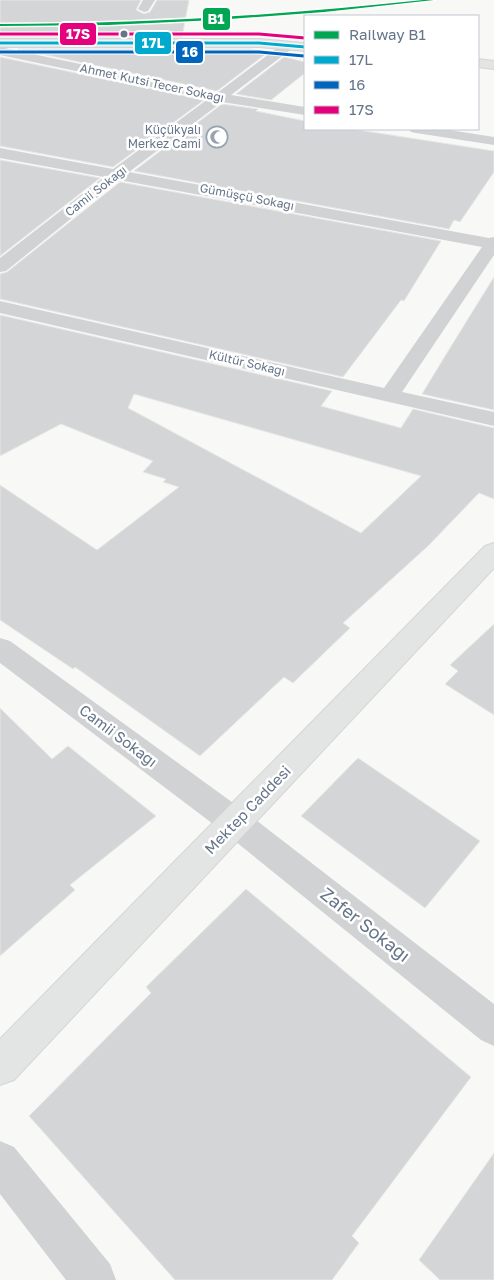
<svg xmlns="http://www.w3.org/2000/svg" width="494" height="1280" font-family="'Golos Text',sans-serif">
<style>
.building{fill:#d4d5d6;stroke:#e7e7e6;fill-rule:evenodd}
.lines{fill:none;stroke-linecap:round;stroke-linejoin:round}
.secondary-casing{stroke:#d4d6d7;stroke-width:2}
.primary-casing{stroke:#d3d5d6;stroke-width:2}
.street{fill:#d1d2d3;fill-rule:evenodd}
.secondary{fill:#e3e4e4;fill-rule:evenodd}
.primary{fill:#e3e4e4;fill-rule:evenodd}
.bus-1-casing{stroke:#fff;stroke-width:5}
.bus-2-casing{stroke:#fff;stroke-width:5}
.bus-3-casing{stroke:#fff;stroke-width:5}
.bus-1{stroke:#00a9ce;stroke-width:3}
.bus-2{stroke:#0065bd;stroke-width:3}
.bus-3{stroke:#e5007d;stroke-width:3}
.rail-1-casing{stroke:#fff;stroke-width:3}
.rail-1{fill:#00a651;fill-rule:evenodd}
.bus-dot{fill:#657589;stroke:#fff;stroke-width:2}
.labels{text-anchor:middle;stroke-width:5;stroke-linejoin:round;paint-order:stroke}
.far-street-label{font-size:12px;fill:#657589;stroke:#fff}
.far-poi-label{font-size:12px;fill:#657589;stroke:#fff;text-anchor:end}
.street-label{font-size:15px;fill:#657589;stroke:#fff}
.near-street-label{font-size:18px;fill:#657589;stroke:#fff}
.line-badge{stroke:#fff;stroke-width:2}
.badge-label{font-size:14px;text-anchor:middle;font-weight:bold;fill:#fff}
</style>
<rect width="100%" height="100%" fill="#f8f8f7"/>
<!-- building -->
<path class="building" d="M0,0H141L136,10L144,14L150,12L157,0H189L182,37H0Z
M18,49H251L267,53L217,91Z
M0,57L204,100L113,167L0,146Z
M284,57L305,62V73L271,100L236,94Z
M222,104L258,109L256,111L305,121V129H352L494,151V172L460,222L454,220L449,229L134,171Z
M0,160L100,178L0,256Z
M120,182L441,241L404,301L401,300L343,377L0,299V274L7,272Z
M494,277V410L422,394L450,348Z
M0,315L332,391L321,406L401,428L413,409L494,428V499L479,493L428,546L343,623L350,628L293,683L284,677L200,756L75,667L73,669L0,620V485L97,550L179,487L163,482L166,479L143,472L153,461L61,424L0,456ZM134,394L421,476L361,533L128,408Z
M494,624V715L445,684L458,671L450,665Z
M0,708L52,759L68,746L156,816L70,885L75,890L0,956Z
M358,758L480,841L425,908L301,816Z
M246,889L471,1077L352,1236L359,1243L332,1280H175L29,1116L151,993L146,987Z
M494,1153V1280H440L419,1260Z"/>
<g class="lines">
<!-- secondary casing -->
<g class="secondary-casing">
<path id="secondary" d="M494,543V568L14,1080L0,1085V1039L485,546Z"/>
</g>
<!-- primary casing -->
<g class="primary-casing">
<path id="primary" d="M0,39H259L305,43V51L259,47H0Z
M478,59L494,61V69L478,67Z"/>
</g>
<!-- street -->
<path class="street" d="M143,0H155L148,11L144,12L138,9Z
M289,41L293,42L295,45L293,48L231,95L305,107V115L222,102L129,172L489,238L494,237V255L402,392L494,412V426L0,313V301L384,388L482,247L119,180L6,271L0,272V258L104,177L0,158V148L113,169L208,99L0,55V47L217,93L285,42Z
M409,129H443L494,137V145L416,133L411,132Z
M0,638L10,641L247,813L494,1004V1046L481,1040L225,833L0,663Z
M0,1141L14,1147L110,1264L116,1280H66L0,1194Z"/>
<!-- secondary -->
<use href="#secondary" class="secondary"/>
<!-- primary -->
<use href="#primary" class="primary"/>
<!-- bus-1 casing -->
<g class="bus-1-casing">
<path id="bus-1" d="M0,43H259L305,47"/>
</g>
<!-- bus-2 casing -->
<g class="bus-2-casing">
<path id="bus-2" d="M0,52H259L304,56"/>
</g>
<!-- bus-3 casing -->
<g class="bus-3-casing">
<path id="bus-3" d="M0,34H259L305,38"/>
</g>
<!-- bus-1 -->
<use href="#bus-1" class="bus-1"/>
<!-- bus-2 -->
<use href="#bus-2" class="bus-2"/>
<!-- bus-3 -->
<use href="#bus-3" class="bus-3"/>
<!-- rail-1 casing -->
<g class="rail-1-casing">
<path id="rail-1" d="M423,0H434L324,12L216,20L108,25L0,26V24C142,24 282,15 423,0Z"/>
</g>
<!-- rail-1 -->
<use href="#rail-1" class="rail-1"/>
</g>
<!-- icons -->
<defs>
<g id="mosque-ring" transform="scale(1.125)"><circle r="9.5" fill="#fff" stroke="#98a3b0" stroke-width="1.5"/><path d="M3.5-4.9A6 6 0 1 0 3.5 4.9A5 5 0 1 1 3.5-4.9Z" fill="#98a3b0"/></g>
</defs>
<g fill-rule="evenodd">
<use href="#mosque-ring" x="217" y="137"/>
</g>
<!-- markers -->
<circle class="bus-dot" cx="124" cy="34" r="4.5"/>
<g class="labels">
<!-- far-street labels -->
<g class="far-street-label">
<text transform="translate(152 83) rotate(12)" y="4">Ahmet Kutsi Tecer Sokağı</text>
<text transform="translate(96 191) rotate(-38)" y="4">Camii Sokağı</text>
<text transform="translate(247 197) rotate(11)" y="4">Gümüşçü Sokağı</text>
<text transform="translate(247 363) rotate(13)" y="4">Kültür Sokağı</text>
</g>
<!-- far-poi labels -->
<g class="far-poi-label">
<text x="201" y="134">Küçükyalı<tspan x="201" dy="14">Merkez Cami</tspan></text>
</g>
<!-- street labels -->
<g class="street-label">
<text transform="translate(118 736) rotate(37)" y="5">Camii Sokağı</text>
<text transform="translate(248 810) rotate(-46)" y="5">Mektep Caddesi</text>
</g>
<!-- near-street labels -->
<g class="near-street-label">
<text transform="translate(365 925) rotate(38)" y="6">Zafer Sokağı</text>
</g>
</g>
<g class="line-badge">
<rect x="202" y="7" width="29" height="24" rx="5" fill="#00a651"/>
<rect x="59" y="22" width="38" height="24" rx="5" fill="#e5007d"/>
<rect x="134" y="31" width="38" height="24" rx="5" fill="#00a9ce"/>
<rect x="175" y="40" width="29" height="24" rx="5" fill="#0065bd"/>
</g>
<g class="badge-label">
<text x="216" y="24">B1</text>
<text x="78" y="39">17S</text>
<text x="153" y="48">17L</text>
<text x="190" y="57">16</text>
</g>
<!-- legend -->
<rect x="304" y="15" width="175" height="115" fill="#ffffff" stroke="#c1c8d0"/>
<rect x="314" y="31" width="25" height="8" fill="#00a651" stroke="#c1c8d0"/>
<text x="349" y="40" font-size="15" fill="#657589">Railway B1</text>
<rect x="314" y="56" width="25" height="8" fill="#00a9ce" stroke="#c1c8d0"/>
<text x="349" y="65" font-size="15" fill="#657589">17L</text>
<rect x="314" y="81" width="25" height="8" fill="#0065bd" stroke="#c1c8d0"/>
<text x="349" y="90" font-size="15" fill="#657589">16</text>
<rect x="314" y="106" width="25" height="8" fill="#e5007d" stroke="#c1c8d0"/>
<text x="349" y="115" font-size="15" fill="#657589">17S</text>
</svg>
